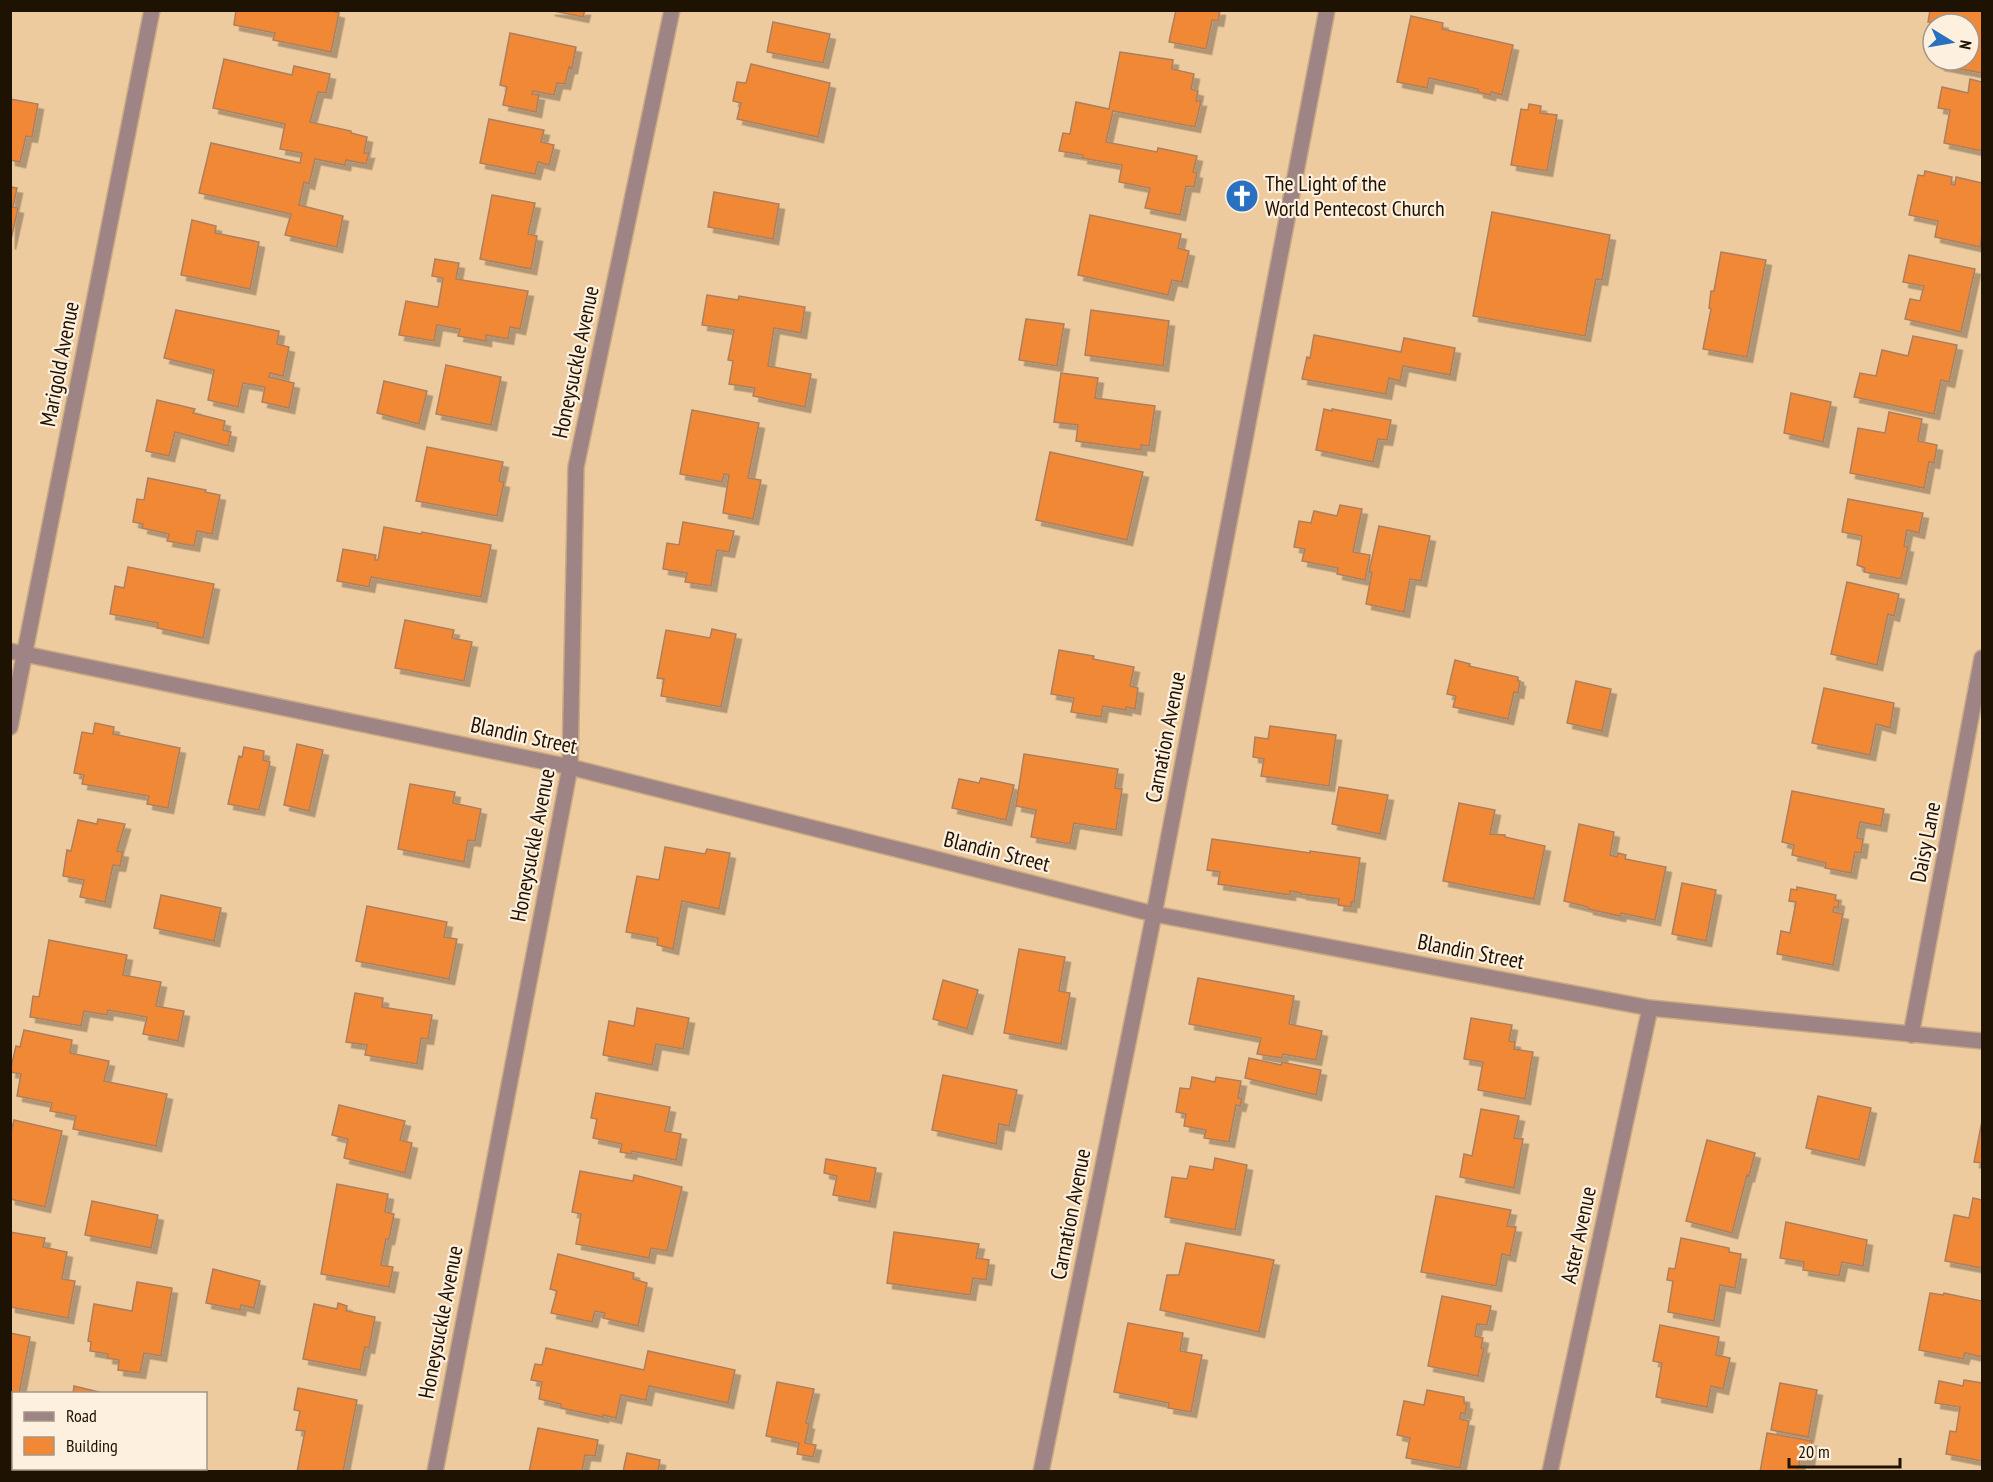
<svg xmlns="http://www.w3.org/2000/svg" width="1993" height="1482" font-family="'PT Sans Narrow',sans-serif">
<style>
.building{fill:#f18836;stroke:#ac7f60;stroke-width:1.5;filter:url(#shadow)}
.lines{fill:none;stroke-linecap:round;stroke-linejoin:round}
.street-casing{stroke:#c9aa82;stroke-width:18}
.street{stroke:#9e8485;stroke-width:15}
.labels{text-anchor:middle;stroke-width:4.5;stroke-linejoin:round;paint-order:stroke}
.poi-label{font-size:22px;fill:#1e1202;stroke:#fef0de;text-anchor:start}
.street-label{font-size:22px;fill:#1e1202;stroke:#fef0de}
</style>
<defs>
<filter id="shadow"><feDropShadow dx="5.5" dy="5.5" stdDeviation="0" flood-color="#0004"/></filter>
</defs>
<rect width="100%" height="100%" fill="#eecb9e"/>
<!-- building -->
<path class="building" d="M236,10H329L339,13L331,52L273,40L275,33L234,25Z
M549,10H585L583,17Z
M1176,10H1220L1218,21L1212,20L1206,49L1169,42Z
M1930,10H1982V73L1939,65L1940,60H1969V24L1928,22Z
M1411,16L1443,23L1442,29L1513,45L1502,95L1491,92L1490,95L1478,92V89L1429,78L1427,88L1397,82Z
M773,22L830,34L823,63L767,52Z
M510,33L576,47L572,68L569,67L565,84L557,83L554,95L533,91L532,94L539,95L536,112L503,105L507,87L500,85Z
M1120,52L1173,60L1172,69L1194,74L1191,89L1198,91L1196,101H1201L1195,127L1113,111L1106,142L1157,152L1158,148L1197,156L1193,172L1197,173L1194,187L1186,186L1180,215L1145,208L1150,188L1119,182L1122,165L1082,158L1083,155L1059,151L1063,133L1070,134L1076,102L1109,109Z
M224,59L292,75L294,66L330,74L326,93L318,92L310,122L351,131V133L367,137L364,153H369L366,164L346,160L345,165L315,159L309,184L304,182L299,205L343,216L337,247L285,235L291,214L199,193L211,143L300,163L302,153L280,149L285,124L213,108Z
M751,64L830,83L818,137L737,119L741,103L733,101L737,82L746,83Z
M1970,79L1982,82V151L1944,143L1950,110L1938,108L1942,87L1968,93Z
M10,99L38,104L32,137L26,136L20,162L10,160Z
M1529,104L1541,106L1540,113L1557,115L1547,171L1511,165L1521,109L1528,110Z
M489,119L544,130L541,142L554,145L549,165L538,162L535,174L480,163Z
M1925,171L1952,177L1951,184L1955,185L1956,177L1982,183V235L1980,247L1935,237L1938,221L1909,215L1918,175L1924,176Z
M10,187L17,188L13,207L18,208L10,244Z
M714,192L779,204L773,239L708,227Z
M492,195L535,203L528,234L537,236L531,269L480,259Z
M1492,212L1610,235L1602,280L1596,279L1585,336L1473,316Z
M1090,215L1181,234L1178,248L1189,251L1182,282L1172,280L1168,295L1078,275Z
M192,220L216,226L215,233L259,242L250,289L181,275Z
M1721,252L1766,260L1747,357L1703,349L1711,309L1709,308L1711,291H1714Z
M1909,255L1975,269L1961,332L1905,319L1910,299L1920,301L1924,286L1903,282Z
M435,259L459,263L456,279L528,291L520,329L510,327L508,339L486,335V341L458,336L460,329L437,325L434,341L399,335L406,301L438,307L443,278L432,276Z
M707,295L738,300L739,296L805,307L801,333L774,328L768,366L811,374L805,407L753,396L755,388L729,384L733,361L728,360L734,330L702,325Z
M176,310L279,331L277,344L289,347L283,376L270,373L269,377L294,383L289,408L262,402L265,387L243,383L238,407L208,400L214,370L164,358Z
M1091,310L1169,321L1163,366L1085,355Z
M1026,319L1064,324L1057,366L1019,360Z
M1314,335L1401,352L1404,338L1455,348L1450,375L1403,366L1400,381L1389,378L1386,394L1302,379L1307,357L1310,358Z
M1913,336L1957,345L1949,382L1941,380L1934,414L1854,397L1860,373L1876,376L1882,350L1908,356Z
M446,365L501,377L491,425L436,414Z
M1061,373L1098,378L1095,398L1155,406L1149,446L1141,445V450L1076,441L1078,425L1054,422Z
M384,381L427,391L419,424L377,413Z
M1791,393L1831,402L1823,442L1784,433Z
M157,400L195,409L193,413L225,421L223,430L231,432L228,446L175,432L169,456L146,451Z
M1324,409L1332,411V409L1391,420L1387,440L1378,439L1373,462L1316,450Z
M692,410L759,423L748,478L761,480L753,519L723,513L729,475L724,474L722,482L680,474Z
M1889,412L1922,419L1918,441L1937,445L1934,463L1929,462L1924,488L1850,473L1858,428L1885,433Z
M427,447L503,462L499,481L504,482L497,516L416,501Z
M1050,452L1143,472L1127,540L1036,520Z
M148,478L206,490L205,492L220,495L212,534L197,531L194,546L167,541L169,534L142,528L143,524L133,522L137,499L144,500Z
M1848,499L1923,513L1919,533L1907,530L1904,546L1908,547L1901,579L1864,572L1865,568L1857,565L1862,536L1842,532Z
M1340,505L1362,509L1353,552L1370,555L1365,580L1337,574L1338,568L1302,561L1305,549L1294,547L1299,521L1311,523L1314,511L1337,516Z
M683,522L734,531L729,552L717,550L711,586L685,582L687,573L663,569L667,543L679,545Z
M1379,526L1430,536L1421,581L1410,579L1404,612L1366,604L1372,572H1369Z
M384,527L421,534L422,532L491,545L481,597L371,577L369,587L337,581L343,549L376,555L375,560H378Z
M128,567L214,584L203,638L157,628L158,623L110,614L115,586L124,588Z
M1847,582L1899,594L1894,616L1888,614L1877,665L1831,654Z
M405,620L454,630L452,638L472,642L464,681L395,668Z
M712,629L736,634L721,707L661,696L664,679L657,678L666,630L710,638Z
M1059,650L1094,656L1093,659L1134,667L1130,686L1138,688L1135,709L1126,707V710L1103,706L1101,717L1071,712L1074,698L1051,694Z
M1455,660L1470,664L1469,666L1518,677V681H1520L1518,693L1514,692L1508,719L1453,707L1456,696L1447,694Z
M1576,681L1611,689L1602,731L1567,723Z
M1824,688L1894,703L1890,728L1876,724L1870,755L1812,743Z
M95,723L114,727L113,734L180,748L168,808L147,804L149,796L82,784L84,775L74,773L82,732L93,734Z
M1270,726L1336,735L1329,786L1261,776L1264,759L1253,757L1255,737L1268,739Z
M297,744L323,750L309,811L284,805Z
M244,747L264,751L263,760L270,762L259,810L228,804L239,756L242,757Z
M1024,754L1118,769L1115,788L1122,789L1116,830L1074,823L1070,844L1031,837L1036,810L1016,806Z
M981,778L1014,785L1006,820L952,808L959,779L979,783Z
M410,784L455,792L453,803L481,809L475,841L468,840L464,862L398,849Z
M1339,787L1388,795L1380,834L1332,824Z
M1792,791L1884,809L1881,826L1860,822L1857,838L1863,839L1861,853L1855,852L1851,873L1825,868L1826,863L1792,855L1794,845L1782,842Z
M1459,803L1495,810L1490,834L1505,835V837L1545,846L1534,899L1443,881Z
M98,819L125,824L117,851L123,852L120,866L113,865L105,902L80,897L84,880L63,876L67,850L71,851L78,820L97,824Z
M1579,824L1614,832L1610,855L1617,857L1618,853L1626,855L1625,859L1666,867L1655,920L1621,913L1620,916L1588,909V907L1564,901Z
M1212,839L1310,853V851L1360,858L1354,902H1351V907L1338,905L1339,899L1301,894V893L1290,891V895L1218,884L1220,872L1207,870Z
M665,847L705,854L707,849L730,853L719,909L682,901L673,949L657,945L658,938L626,932L637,876L659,880Z
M1682,883L1716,890L1706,941L1672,934Z
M1797,887L1836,895L1835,900L1839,901L1838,908L1834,907L1833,912L1843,914L1833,965L1777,954L1781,931L1790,933L1796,902L1789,901L1791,889L1797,890Z
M161,895L221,908L214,941L154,928Z
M367,906L447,922L444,937L457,939L449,979L356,961Z
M49,940L127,955L123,975L161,982L156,1006L184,1011L178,1041L143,1034L147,1017L108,1010L107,1015L84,1011L81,1026L30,1017L33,996L39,997Z
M1019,949L1065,957L1059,991L1070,993L1061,1044L1004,1033Z
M1198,978L1294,996L1289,1024L1322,1031L1316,1060L1283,1054L1282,1058L1257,1054L1261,1038L1189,1024Z
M943,980L978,990L967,1029L933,1019Z
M355,993L383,998L382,1007L432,1015L428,1039L421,1038L417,1064L365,1055L367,1045L346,1042Z
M637,1008L689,1018L683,1049L656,1044L652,1065L603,1055L609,1021L634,1026Z
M1471,1018L1512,1025L1509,1041L1515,1042L1514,1049L1533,1052L1525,1099L1478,1090L1483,1062L1464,1059Z
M24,1030L72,1040L70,1053L109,1061L104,1081L167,1094L156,1146L73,1129L76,1116L50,1111L52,1103L17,1096L21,1074L10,1072L16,1046L20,1047Z
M1249,1058L1281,1065L1282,1062L1321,1070L1316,1095L1245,1078Z
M943,1075L1017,1090L1009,1126L999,1124L996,1144L932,1130Z
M1192,1077L1215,1082L1216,1077L1241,1081L1238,1098L1242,1099L1240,1106L1236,1105L1229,1142L1204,1138L1206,1130L1184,1126L1186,1114L1176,1112L1180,1088L1190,1089Z
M596,1093L670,1107L665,1131L681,1134L676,1160L632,1151L631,1154L620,1152L622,1144L593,1138L597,1119L591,1118Z
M1818,1096L1871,1108L1859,1160L1806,1148Z
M339,1105L405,1121L400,1140L412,1143L405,1173L344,1158L348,1139L332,1135Z
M1481,1109L1519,1116L1514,1138L1523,1139L1514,1188L1460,1177L1464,1154L1472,1156Z
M14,1120L62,1131L45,1207L10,1199V1136Z
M1982,1121V1163L1974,1162Z
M1707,1140L1755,1153L1749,1176L1747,1175L1732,1233L1686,1221Z
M1215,1158L1247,1165L1235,1230L1165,1217L1172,1177L1187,1179L1190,1166L1213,1170Z
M826,1159L876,1168L870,1202L833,1195L837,1176L824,1173Z
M580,1171L633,1181L634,1175L682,1187L667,1251L651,1248L649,1258L576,1244L581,1214L572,1212Z
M337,1184L388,1194L385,1212L394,1214L389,1239H386L381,1265L393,1267L389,1287L321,1274Z
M1436,1196L1511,1210L1507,1226L1516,1227L1510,1256L1502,1254L1496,1286L1421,1272Z
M1973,1198L1982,1200V1268L1945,1261L1954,1215L1969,1218Z
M92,1201L158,1215L151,1248L85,1235Z
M1786,1222L1867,1240L1863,1266L1842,1262L1839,1276L1803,1270L1804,1262L1780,1258Z
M10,1232L45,1238L43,1247L67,1252L62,1279L75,1281L68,1318L10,1307Z
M894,1232L979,1244L976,1258L989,1260L986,1280L973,1278L970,1295L887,1283Z
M1681,1238L1729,1248V1252L1741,1254L1735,1288L1720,1285L1714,1321L1668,1312L1673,1281L1667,1280L1669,1268L1675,1269Z
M1186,1243L1274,1260L1259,1332L1160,1310L1167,1275H1179Z
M558,1254L634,1273L633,1279L647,1283L638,1326L603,1318L605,1313L595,1311L592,1322L551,1313L557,1291L550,1289Z
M213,1269L260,1281L254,1308L241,1305L240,1310L206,1303Z
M137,1282L172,1288L161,1356L144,1353L140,1373L118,1370L119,1360L107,1358L108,1354L90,1351L91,1342L88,1341L94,1304L132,1311Z
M1930,1293L1943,1295L1944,1293L1982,1301V1357L1965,1353L1963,1359L1919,1350Z
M1442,1296L1491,1306L1487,1325L1477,1324L1475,1336L1483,1338L1481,1348H1484L1478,1376L1428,1366Z
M338,1303L347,1306L346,1311L375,1317L369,1348L365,1347L360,1370L303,1359L314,1304L337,1309Z
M1128,1323L1183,1333L1180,1351L1202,1355L1191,1412L1168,1408L1169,1403L1114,1392Z
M1660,1325L1719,1337L1716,1355L1730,1358L1723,1389L1711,1386L1707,1407L1656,1397L1662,1363L1653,1361Z
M10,1333L30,1337L19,1394H14V1409L10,1408Z
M546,1348L644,1370L648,1351L735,1370L728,1403L649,1386L646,1400L621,1395L616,1418L603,1415V1417L561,1408V1404L539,1399L542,1382L531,1380L535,1364L542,1365Z
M1964,1380L1982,1383V1461L1946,1454L1950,1431L1956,1432L1960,1407L1935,1403L1939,1381L1963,1386Z
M777,1382L814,1389L806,1423L809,1424L805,1443L816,1445L813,1457L797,1454L799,1443L766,1436Z
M1780,1383L1817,1390L1808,1437L1771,1430Z
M74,1386L107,1394H73Z
M298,1388L357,1400L343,1472H297L305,1431L296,1430L300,1411L294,1410Z
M1427,1390L1464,1397V1403L1467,1404L1465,1414L1461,1413L1460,1419L1469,1421L1460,1468L1406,1458L1410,1438L1397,1435L1404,1401L1424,1405Z
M538,1428L598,1440L595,1456L585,1455L582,1472H529Z
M10,1433L14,1434V1468H30L29,1472H10Z
M1767,1433L1812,1441L1809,1460L1800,1459L1798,1472H1760Z
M627,1453L660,1460L658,1472H623Z
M44,1468H90L91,1469V1472H43Z"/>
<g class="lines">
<!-- street casing -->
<g class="street-casing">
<path id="street" d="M10,651L570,767L1154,914L1650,1008L1982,1041
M10,727L152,10
M1911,1035L1982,658
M435,1472L570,767L576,467L672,10
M1041,1472L1154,914L1327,10
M1550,1472L1650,1008"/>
</g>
<!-- street -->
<use href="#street" class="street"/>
</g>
<!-- icons -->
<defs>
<g id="church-disc" transform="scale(1.725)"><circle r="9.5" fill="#2a70c1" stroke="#fef0de"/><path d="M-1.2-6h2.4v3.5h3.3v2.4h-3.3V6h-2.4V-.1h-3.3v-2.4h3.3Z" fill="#fff"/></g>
</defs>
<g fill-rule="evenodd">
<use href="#church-disc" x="1242" y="196"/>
</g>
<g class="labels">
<!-- poi labels -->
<g class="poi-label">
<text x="1265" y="191">The Light of the<tspan x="1265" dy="25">World Pentecost Church</tspan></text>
</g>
<!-- street labels -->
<g class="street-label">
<text transform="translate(575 362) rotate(-78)" y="8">Honeysuckle Avenue</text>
<text transform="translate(59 364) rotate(-79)" y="8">Marigold Avenue</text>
<text transform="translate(524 735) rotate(12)" y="8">Blandin Street</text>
<text transform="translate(1165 737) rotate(-79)" y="8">Carnation Avenue</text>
<text transform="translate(1925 842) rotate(-79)" y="8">Daisy Lane</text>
<text transform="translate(532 845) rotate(-79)" y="8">Honeysuckle Avenue</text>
<text transform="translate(997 851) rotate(14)" y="8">Blandin Street</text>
<text transform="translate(1471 951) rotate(11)" y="8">Blandin Street</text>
<text transform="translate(1070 1214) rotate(-79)" y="8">Carnation Avenue</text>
<text transform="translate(1578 1235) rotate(-78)" y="8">Aster Avenue</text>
<text transform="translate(440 1322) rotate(-79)" y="8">Honeysuckle Avenue</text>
</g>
</g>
<!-- border -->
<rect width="1993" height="1482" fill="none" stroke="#1e1202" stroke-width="24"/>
<!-- legend -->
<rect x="12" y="1392" width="195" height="78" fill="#fef0de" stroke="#a49786" stroke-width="1.5"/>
<rect x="24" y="1412" width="30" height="9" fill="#9e8485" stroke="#a49786" stroke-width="1.5"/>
<text x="66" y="1422" font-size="18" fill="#1e1202">Road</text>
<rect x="24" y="1437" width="30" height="18" fill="#f18836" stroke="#a49786" stroke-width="1.5"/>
<text x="66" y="1452" font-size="18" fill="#1e1202">Building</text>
<!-- north arrow -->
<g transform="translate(1951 42) rotate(101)"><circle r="28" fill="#fef0de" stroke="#a49786" stroke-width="1.5"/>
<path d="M0-4.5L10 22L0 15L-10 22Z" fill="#2a70c1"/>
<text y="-9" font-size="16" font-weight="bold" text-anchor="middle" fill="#1e1202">N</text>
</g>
<!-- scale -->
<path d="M1789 1458v9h111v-9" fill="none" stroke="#1e1202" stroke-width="3"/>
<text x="1798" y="1458" font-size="18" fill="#1e1202" stroke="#fef0de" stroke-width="4.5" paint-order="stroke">20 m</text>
</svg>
